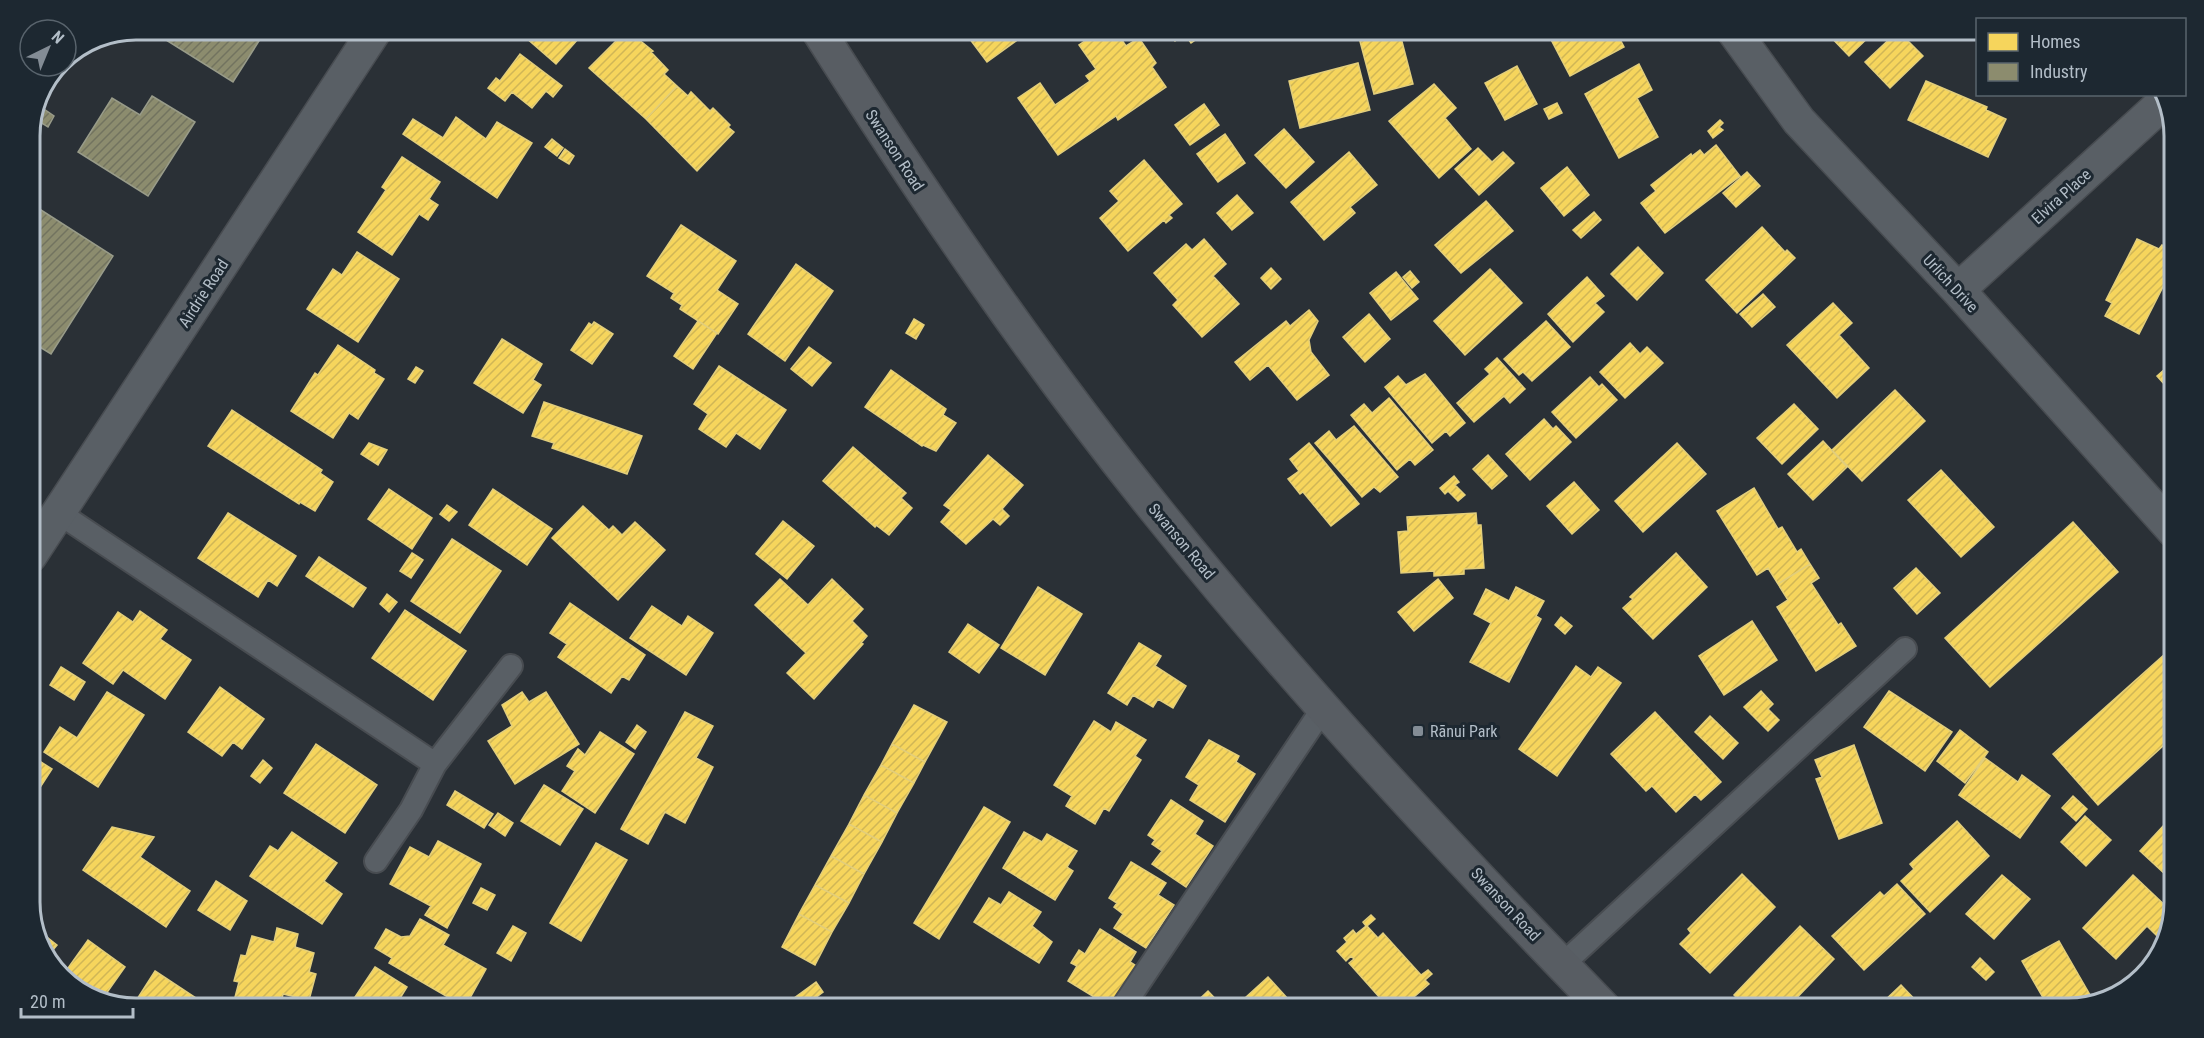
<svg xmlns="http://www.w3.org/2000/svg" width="2204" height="1038" font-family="'Roboto Condensed',sans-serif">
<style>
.homes{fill:url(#homes-hatch);stroke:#e2ce7c;stroke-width:1.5}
.industry{fill:url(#industry-hatch);stroke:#989b89;stroke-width:1.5}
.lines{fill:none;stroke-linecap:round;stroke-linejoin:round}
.lane-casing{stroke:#484c51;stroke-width:26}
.street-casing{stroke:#484c51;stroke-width:36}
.secondary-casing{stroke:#484c51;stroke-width:36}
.lane{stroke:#595f65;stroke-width:22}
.street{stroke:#595f65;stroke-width:33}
.secondary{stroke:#585d63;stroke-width:33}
.poi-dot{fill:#838c95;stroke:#1d2831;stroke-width:2}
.labels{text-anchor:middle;stroke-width:6;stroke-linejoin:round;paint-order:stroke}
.street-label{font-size:16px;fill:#b3bec8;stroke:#1d2831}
.poi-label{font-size:16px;fill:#b3bec8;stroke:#1d2831;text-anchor:start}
.rim{fill:none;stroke:#b3bec8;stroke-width:3}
</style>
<defs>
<pattern id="homes-hatch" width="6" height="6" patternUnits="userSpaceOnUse" patternTransform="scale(1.5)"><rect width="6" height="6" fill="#f6d55c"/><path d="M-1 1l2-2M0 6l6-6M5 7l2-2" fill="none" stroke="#d0b656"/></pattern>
<pattern id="industry-hatch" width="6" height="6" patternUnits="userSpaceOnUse" patternTransform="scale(1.5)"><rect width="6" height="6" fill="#8c8c6e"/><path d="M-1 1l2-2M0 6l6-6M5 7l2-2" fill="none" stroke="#72735f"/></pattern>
</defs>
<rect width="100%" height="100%" fill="#2a3036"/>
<!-- homes -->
<path class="homes" d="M517,30H586L556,64Z
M627,30L653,51L651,52L668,70L664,74L677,86L646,119L589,68Z
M963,30H1031L987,62Z
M1101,30H1115L1126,46L1139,38L1156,63L1152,67L1166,87L1118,120L1116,116L1058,155L1018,98L1040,83L1055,105L1090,81L1086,76L1096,69L1079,45Z
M1168,30H1197L1201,36L1191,43L1185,34L1175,41Z
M1357,30H1399L1413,84L1374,94Z
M1546,30H1615L1624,47L1570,76Z
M1824,30H1876L1849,56Z
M1898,31L1923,56L1890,88L1865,62Z
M520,54L562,86L553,97L546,91L532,108L512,92L505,101L488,88L496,78L500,81Z
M1358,63L1370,110L1300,128L1289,81Z
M1639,64L1652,90L1637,98L1658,137L1619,158L1585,94Z
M1517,66L1537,104L1505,120L1485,83Z
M1926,81L1987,107L1986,110L2006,119L1988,157L1908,120Z
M1434,84L1456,108L1445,118L1471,149L1439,178L1389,121Z
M677,86L688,96L691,92L710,111L713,108L730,125L728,127L734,132L697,171L646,119Z
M1557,103L1562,113L1549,119L1544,109Z
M1204,104L1219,125L1190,145L1175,125Z
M456,117L486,139L497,122L532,143L497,198L403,134L413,119L443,138Z
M1720,120L1723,123L1719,127L1723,130L1713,138L1708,131Z
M1284,129L1314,162L1286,188L1255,155Z
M1225,134L1245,163L1218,182L1197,154Z
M552,139L563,148L557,156L545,147Z
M1716,145L1740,176L1665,233L1641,203L1656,191L1651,185L1691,154L1692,156L1700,150L1704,155Z
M1478,148L1492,162L1503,152L1514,163L1479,195L1455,169Z
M565,149L574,156L569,164L559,158Z
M1349,152L1377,185L1350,207L1355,213L1324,240L1291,202Z
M402,157L440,182L429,199L438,205L428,220L419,214L392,255L358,232L386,190L382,187Z
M1144,160L1182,204L1169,215L1172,218L1166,223L1164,220L1128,251L1100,218L1119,201L1110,191Z
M1567,167L1589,195L1564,216L1541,188Z
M1747,172L1760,186L1736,207L1723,193Z
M1237,195L1253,213L1232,230L1217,213Z
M1486,201L1513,231L1461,273L1435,245Z
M1594,212L1601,220L1581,238L1573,230Z
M681,225L736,261L717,290L738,304L718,334L680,309L682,305L671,298L674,293L647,276Z
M1762,227L1785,252L1787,250L1795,258L1737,313L1706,280Z
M1204,239L1226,264L1213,276L1239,304L1202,337L1173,305L1178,300L1154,273L1186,244L1192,250Z
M2137,239L2159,249L2162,245L2174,251V265L2139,334L2105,316L2112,303L2106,300Z
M1638,247L1663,273L1637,300L1611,274Z
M357,252L399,279L358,342L307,309L333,269L342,275Z
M796,264L833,291L785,361L748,334Z
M1271,268L1281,279L1271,289L1261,278Z
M1490,269L1522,303L1465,355L1434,321Z
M1410,271L1419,282L1412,288L1403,277Z
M1396,272L1418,299L1391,320L1370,293Z
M1587,277L1604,296L1595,303L1604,312L1573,342L1548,314Z
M1763,294L1775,307L1752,327L1740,314Z
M1833,303L1852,323L1839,335L1869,368L1837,398L1787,345Z
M1309,310L1318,321L1309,340L1311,352L1329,375L1297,400L1268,365L1250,380L1235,362L1286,321L1290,326Z
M1369,314L1390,339L1365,362L1343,337Z
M914,319L924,325L916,339L906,333Z
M698,321L717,333L693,369L674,356Z
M1546,321L1570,347L1532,381L1523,372L1519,375L1504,359Z
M594,322L613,334L592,364L571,350L589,323L592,325Z
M502,339L542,364L533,380L541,385L523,413L474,383Z
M1630,343L1640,354L1647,347L1663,363L1625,398L1600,372Z
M338,345L375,370L374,373L384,379L358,419L349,413L333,438L291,411L315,373L318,375Z
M809,347L831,363L812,386L791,369Z
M1497,358L1525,389L1510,403L1504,396L1474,422L1457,403L1490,374L1485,369Z
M2174,361V395L2157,376Z
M719,366L786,410L760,449L736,433L726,447L699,429L708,414L694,404Z
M416,367L423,371L415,383L408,379Z
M891,370L946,409L943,415L956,423L936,451L923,445L922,446L865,407Z
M1425,374L1465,423L1450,436L1446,431L1432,443L1385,387L1398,376L1406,385Z
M1590,377L1599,387L1602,384L1617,400L1576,438L1552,412Z
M1895,390L1925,421L1862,481L1832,450Z
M1389,398L1433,450L1415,465L1410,459L1397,470L1351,415L1364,404L1372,413Z
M544,402L642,436L627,474L552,448L554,443L532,436Z
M1794,404L1818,429L1782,464L1757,438Z
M232,410L322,470L320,473L333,482L315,511L300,502L299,504L208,446Z
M1544,419L1553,429L1556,426L1571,442L1530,480L1506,454Z
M1354,426L1398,477L1380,492L1374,487L1362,497L1315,443L1329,431L1336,440Z
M1823,441L1847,467L1813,500L1788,474Z
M369,443L387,450L378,465L361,454Z
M1309,443L1359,504L1331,526L1303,492L1300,494L1288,479L1299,471L1290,459Z
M1677,443L1706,474L1643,532L1615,501Z
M853,447L906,493L901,498L912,508L889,535L876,525L875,527L823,481Z
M988,455L1023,485L1002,509L1009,516L1000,525L993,519L966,544L941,522L951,510L944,505Z
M1488,455L1507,476L1492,489L1473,469Z
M1941,470L1994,527L1961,557L1908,500Z
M1454,476L1459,482L1455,485L1465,495L1458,501L1448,491L1445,494L1440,488Z
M1574,482L1599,510L1572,534L1547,506Z
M1754,488L1778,529L1782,527L1797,552L1801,549L1810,564L1778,584L1768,568L1757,575L1717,511Z
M389,489L432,518L412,549L368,519Z
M493,489L552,529L527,565L469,525Z
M447,505L457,512L449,521L440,514Z
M583,506L609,530L613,526L622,535L635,522L665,550L618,600L552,538Z
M228,513L296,556L277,586L268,580L258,597L198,558Z
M1476,513L1477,525H1481L1484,568L1464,569V574L1434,576V571L1401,573L1398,532L1408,531L1407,517Z
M783,521L814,546L787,579L756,554Z
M2073,522L2118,572L1990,687L1945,638Z
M452,539L501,571L460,633L411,601Z
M412,553L423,560L411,578L400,571Z
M1676,553L1707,587L1653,639L1623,608L1633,599L1630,597Z
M319,557L366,588L353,607L306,576Z
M1810,564L1819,578L1811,583L1838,625L1841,623L1856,646L1816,671L1777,607L1788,600L1778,584Z
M1916,568L1940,593L1917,614L1894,588Z
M780,579L808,605L832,579L863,609L852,621L867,636L861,643L863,644L814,699L787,673L806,653L755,605Z
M1438,579L1453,598L1414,631L1398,612Z
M1038,587L1082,614L1045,675L1001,648Z
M1516,587L1544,601L1536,616L1541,619L1509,682L1470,662L1491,623L1474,614L1486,589L1509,601Z
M387,594L397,602L389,612L380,604Z
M570,603L645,655L629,680L622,676L611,693L558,657L567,644L550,633Z
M652,606L682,626L688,616L713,633L686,675L630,638Z
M405,610L466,651L433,700L372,658Z
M140,611L167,630L160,639L191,660L165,699L123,670L113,684L83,663L118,612L133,622Z
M1561,617L1572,626L1565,634L1555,625Z
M1752,621L1777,660L1724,695L1699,656Z
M968,624L999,645L979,673L949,652Z
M1139,643L1161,656L1155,666L1186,686L1173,708L1158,699L1153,707L1133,695L1127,705L1108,693Z
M2174,646V736L2098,805L2053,754Z
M1576,666L1591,677L1598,667L1621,683L1557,776L1519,749Z
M61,667L85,682L74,700L50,685Z
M220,687L264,719L242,749L233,742L222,756L188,732Z
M1761,691L1773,704L1768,709L1779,720L1768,731L1744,707Z
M1889,691L1952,732L1925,771L1864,727Z
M107,692L144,715L98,787L44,752L60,727L77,738Z
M522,692L529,702L546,692L579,744L515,784L488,741L512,726L502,705Z
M914,705L947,722L925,762L892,744Z
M685,712L713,726L696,758L713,767L685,823L665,812L648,844L621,829Z
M1655,712L1721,782L1701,800L1695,794L1676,812L1652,786L1646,791L1611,754Z
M1710,716L1738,743L1723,759L1695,732Z
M1094,721L1111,732L1116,722L1146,740L1135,756L1141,760L1109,811L1104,808L1095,824L1066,806L1072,796L1054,785Z
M637,725L646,732L635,749L626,742Z
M1960,730L1988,752L1965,783L1937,761Z
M600,732L634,754L595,813L562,791L575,771L567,766L578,749L585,755Z
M1209,740L1239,756L1236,762L1255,774L1225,822L1190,800L1199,785L1186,777Z
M316,744L377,785L345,833L284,793Z
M892,744L925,762L914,783L881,765Z
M1854,745L1882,823L1839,839L1816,779L1822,777L1815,760Z
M30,755L52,769L30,803Z
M1985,758L2018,782L2022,775L2050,796L2020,838L1959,795Z
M263,760L272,768L260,783L251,776Z
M881,765L914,783L897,813L864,795Z
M544,785L583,809L560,845L521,821Z
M455,791L493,814L484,828L447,805Z
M864,795L897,813L882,842L849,824Z
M2073,796L2087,809L2076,821L2062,808Z
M1171,800L1203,821L1195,834L1213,846L1186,887L1152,864L1162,851L1152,844L1155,840L1148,835Z
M984,807L1010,822L939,939L914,923Z
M498,813L513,823L505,836L489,825Z
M2085,816L2111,840L2086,866L2061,842Z
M1957,821L1989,856L1930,912L1901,881L1914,869L1910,864Z
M849,824L882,842L864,874L831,856Z
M2164,825L2174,834V867L2166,875L2140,851Z
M112,827L154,837L140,857L190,891L166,927L83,870Z
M292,832L337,863L324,881L342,894L322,924L250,876L270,846L278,851Z
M1024,832L1042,842L1047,834L1077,851L1067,867L1073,871L1055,900L1003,868Z
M438,841L481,864L447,928L425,915L431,906L390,884L410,847L429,857Z
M596,843L627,860L581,941L550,923Z
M831,856L864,874L849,903L815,885Z
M1131,862L1166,883L1158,895L1174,905L1146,948L1114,928L1123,914L1114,907L1117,903L1109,898Z
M1742,874L1775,907L1710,973L1680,944L1691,933L1688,929Z
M2002,875L2030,899L1994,939L1966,914Z
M2133,875L2172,912L2168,930L2160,939L2147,926L2116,959L2083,928Z
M216,881L247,901L230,930L198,910Z
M1897,884L1925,914L1864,970L1832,936L1880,892L1884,896Z
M815,885L849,903L832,932L799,914Z
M481,888L495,895L487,910L473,903Z
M1009,892L1041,912L1032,926L1052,942L1039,963L974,922L989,898L1001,905Z
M799,914L832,932L815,965L782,947Z
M1371,915L1375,919L1367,926L1378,938L1383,933L1421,975L1428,970L1432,974L1425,980L1429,984L1401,1008H1389L1349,963L1354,959L1351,956L1346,961L1337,951L1347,942L1344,938L1353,930L1356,934L1366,926L1363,922Z
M420,919L449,935L443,945L486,969L465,1007L389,963L392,958L375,948L386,929L401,937L410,936Z
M513,926L526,933L511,961L497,953Z
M1800,926L1834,959L1787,1008H1747L1734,995Z
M277,928L298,934L295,947L314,953L309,972L316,974L309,1000L283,994L282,999H278L276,1008H260L234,1001L239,982L234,981L241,955L246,956L252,936L274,942Z
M1100,929L1136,952L1130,962L1138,967L1112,1008L1068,981L1077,966L1071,963L1079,950L1085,954Z
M38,930L57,945L48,956Z
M88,940L125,967L101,1001L95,1000L63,975Z
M2059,941L2093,1000L2068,1008H2049L2022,961Z
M1980,958L1994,972L1986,980L1972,967Z
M375,967L407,987L394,1008H365L353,1000Z
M155,971L199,1000L194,1008L132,1007Z
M1268,977L1288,999L1278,1008H1234Z
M816,982L823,992L802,1008H786L790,1001Z
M1901,985L1923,1008H1872L1879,1001L1882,1003Z
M1208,991L1224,1008H1190Z
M982,1000L995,1008H977Z"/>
<!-- industry -->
<path class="industry" d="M150,30H266L233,82Z
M152,96L195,122L148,196L78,152L112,98L140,115Z
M41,107L54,116L48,127L35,119Z
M30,203L113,256L51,354L30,341Z"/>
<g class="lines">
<!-- lane casing -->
<g class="lane-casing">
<path id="lane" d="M59,513L435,764
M376,861L411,810L435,764L511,666
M1562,965L1905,649
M1122,1008L1324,707"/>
</g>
<!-- street casing -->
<g class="street-casing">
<path id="street" d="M1733,30L1799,121L1958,290L2174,531
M1958,290L2164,102
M30,556L375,30"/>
</g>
<!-- secondary casing -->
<g class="secondary-casing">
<path id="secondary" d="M818,30C924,197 1035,361 1160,515C1298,687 1450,850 1604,1008"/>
</g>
<!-- lane -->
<use href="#lane" class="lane"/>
<!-- street -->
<use href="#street" class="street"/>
<!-- secondary -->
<use href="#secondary" class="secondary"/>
</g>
<!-- markers -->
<rect class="poi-dot" x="1412" y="725" width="12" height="12" rx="3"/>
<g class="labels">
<!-- street labels -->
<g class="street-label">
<text transform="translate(895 150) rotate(57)" y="6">Swanson Road</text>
<text transform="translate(2061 196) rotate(-42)" y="6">Elvira Place</text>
<text transform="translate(1951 283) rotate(47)" y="6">Urlich Drive</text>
<text transform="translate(203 293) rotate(-57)" y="6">Airdrie Road</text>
<text transform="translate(1182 541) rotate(50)" y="6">Swanson Road</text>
<text transform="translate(1506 904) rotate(47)" y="6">Swanson Road</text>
</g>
<!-- poi labels -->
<g class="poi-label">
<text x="1430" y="737">Rānui Park</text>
</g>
</g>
<!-- crop -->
<path d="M0 0H2204V1038H0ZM136 40H2068A96 96 0 0 1 2164 136V902A96 96 0 0 1 2068 998H136A96 96 0 0 1 40 902V136A96 96 0 0 1 136 40Z" fill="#1d2831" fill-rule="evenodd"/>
<path class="rim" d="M136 40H2068A96 96 0 0 1 2164 136V902A96 96 0 0 1 2068 998H136A96 96 0 0 1 40 902V136A96 96 0 0 1 136 40Z"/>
<!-- legend -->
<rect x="1976" y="18" width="210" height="78" fill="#1d2831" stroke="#59646d" stroke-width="1.5"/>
<rect x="1988" y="33" width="30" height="18" fill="#f6d55c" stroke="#59646d" stroke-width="1.5"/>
<text x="2030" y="48" font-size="18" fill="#b3bec8">Homes</text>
<rect x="1988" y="63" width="30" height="18" fill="#8c8c6e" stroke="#59646d" stroke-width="1.5"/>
<text x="2030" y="78" font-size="18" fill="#b3bec8">Industry</text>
<!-- north arrow -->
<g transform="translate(48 48) rotate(43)"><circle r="28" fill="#1d2831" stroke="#59646d" stroke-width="1.5"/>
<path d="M0-4.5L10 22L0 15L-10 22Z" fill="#838c95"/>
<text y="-9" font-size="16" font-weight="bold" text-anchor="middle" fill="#b3bec8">N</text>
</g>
<!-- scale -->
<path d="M21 1008v9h112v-9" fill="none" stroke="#b3bec8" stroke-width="3"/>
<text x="30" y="1008" font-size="18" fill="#b3bec8" stroke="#1d2831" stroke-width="4.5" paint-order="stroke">20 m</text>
</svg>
